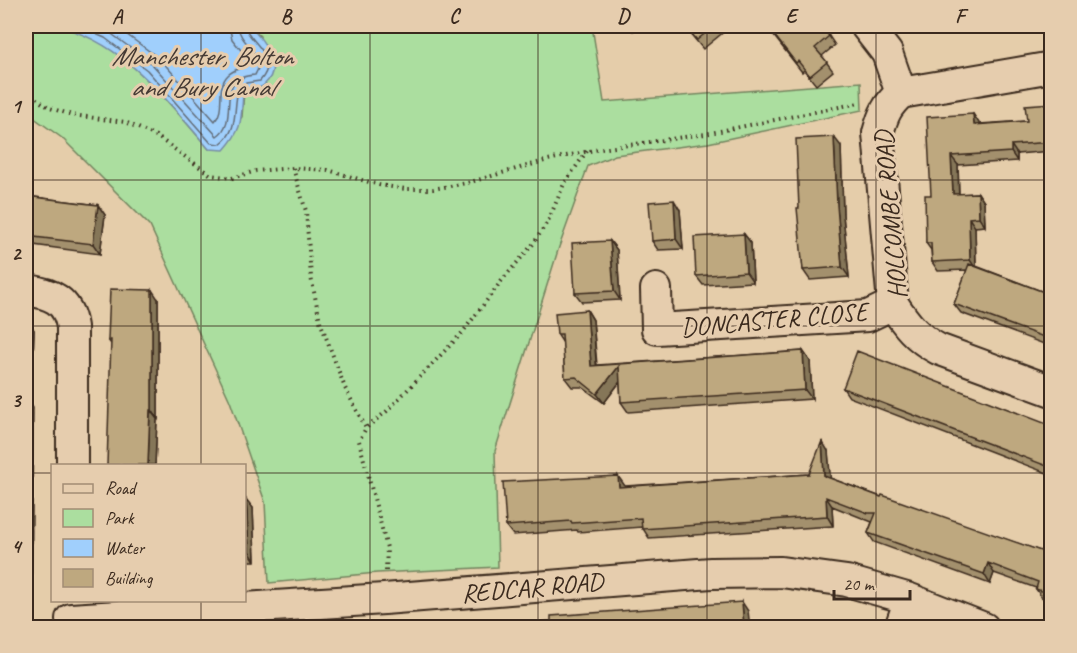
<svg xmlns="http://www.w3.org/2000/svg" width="1077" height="653" font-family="Caveat,sans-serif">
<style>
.green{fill:#abde9f;stroke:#73845e;stroke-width:1.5}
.water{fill:#a0cffc;stroke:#788da3;stroke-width:1.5}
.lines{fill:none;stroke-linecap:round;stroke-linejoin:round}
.shore{stroke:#636c77;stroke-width:1.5}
.minor-casing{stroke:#3b2a1e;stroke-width:34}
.path{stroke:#3b2a1e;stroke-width:4;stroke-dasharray:1.5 4.5;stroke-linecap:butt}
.minor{stroke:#e6cdae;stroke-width:30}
.wall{fill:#a3906d;stroke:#3b2a1e;stroke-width:1.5}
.shaded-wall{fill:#857659;stroke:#3b2a1e;stroke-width:1.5}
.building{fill:#bea87f;stroke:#3b2a1e;stroke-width:1.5}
.grid{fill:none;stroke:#3b2a1e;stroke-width:1.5;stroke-opacity:0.55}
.labels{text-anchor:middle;stroke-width:6;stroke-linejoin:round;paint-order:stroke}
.street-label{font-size:26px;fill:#3b2a1e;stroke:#e6cdae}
.water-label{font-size:27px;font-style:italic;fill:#453a34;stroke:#e6cdae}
.neatline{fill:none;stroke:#3b2a1e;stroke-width:2}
.grid-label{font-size:20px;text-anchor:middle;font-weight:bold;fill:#3b2a1e}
</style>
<rect width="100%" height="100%" fill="#e5cdaa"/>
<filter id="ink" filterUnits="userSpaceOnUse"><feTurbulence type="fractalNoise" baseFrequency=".0167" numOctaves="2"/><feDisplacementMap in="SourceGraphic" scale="12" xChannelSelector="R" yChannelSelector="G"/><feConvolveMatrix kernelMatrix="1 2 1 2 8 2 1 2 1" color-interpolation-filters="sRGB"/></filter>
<g filter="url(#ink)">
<!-- green -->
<path class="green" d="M26,26C39,26 54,24 67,28C128,46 169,104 209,149L242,117L244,91L248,89L259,88L260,36L249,26H457L461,30L466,26H592L604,102L861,82L862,110L708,143L615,155L588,166L559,247L495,451L498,567L377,573L269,583L265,502L230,401L150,226L62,138L26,112Z"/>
<!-- water -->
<path class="water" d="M55,26H249C263,39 285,66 264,85C258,91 249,87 243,93C241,120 243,129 224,150L209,149C166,100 123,40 55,26Z"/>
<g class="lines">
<!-- shore -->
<path class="shore" d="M77,26L105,38L147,70L211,143L220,144C239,130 233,110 238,90L246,83L260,81C282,56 248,42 245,26
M95,26L109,32L152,64L217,136C242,119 211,77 255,75C268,54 239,44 238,26
M115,26L160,59L215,121C226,109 215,88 228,75C234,69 243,68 249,63L248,59L232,39L229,26"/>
<!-- minor casing -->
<g class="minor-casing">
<path id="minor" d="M866,26L887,53L901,93
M901,93C887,105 883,115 878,133L893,304C906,324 917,338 938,349L1052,391
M901,93L1052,67
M656,289L657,329L868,316L893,304
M26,290C51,293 68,300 72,327V466
M71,619L384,599L711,573L781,572L847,581L910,599L984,628
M900,628L910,599"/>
</g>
<!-- path -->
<path class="path" d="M26,92L50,108L72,115L125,122L156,136L211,175L232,178L256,171L293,168L328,170L379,185L406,189H433L467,183L548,160L594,150L705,134L859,103
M293,168L306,211L311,277L320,321L345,388L366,428
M386,571L387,548L359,441L366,428L387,411L462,333L503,279L534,243L549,219L564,184L587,151"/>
<!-- minor -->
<use href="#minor" class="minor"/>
</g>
<!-- wall -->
<path class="wall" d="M629,26H641L633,31Z
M684,26H731L703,49Z
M766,26H801L829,36L835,45L822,56L833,71L816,85L804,70L802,72Z
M909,26H959L914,32Z
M1012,26H1045L1046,29L1018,34Z
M1052,103V151L1017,154V161L958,165L959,194L978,193L984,202L985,226L975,227L976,266L1052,295V347L961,313L954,304L967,270L938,271L932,262L931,250L926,243L931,195L973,114L979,124L1027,121Z
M841,146L843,215L849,277L810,280L803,270L799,208Z
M26,196L98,205L105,215L100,254L26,244Z
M680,210L683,249L658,250L652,241Z
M744,234L751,243L753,282L703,285L696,276Z
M610,241L617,250L620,300L582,302L575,293Z
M158,299V419H157L155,465L111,344L108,340Z
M587,310L593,320L597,365L803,351L810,361L812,399L628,412L621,402L620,382L604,403L582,387H572L565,378L563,343L557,334Z
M26,321H28L34,330L33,358H26Z
M843,388L1052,426V475L849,397Z
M828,451L830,478L881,497L1052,555V602L1042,598L1036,589V588L994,573L990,584L874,542L868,533L872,522L832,506L833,526L649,538L642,527L578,532L577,530L513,535L506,526L625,486L809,474Z
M244,499L253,508L255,561H244Z"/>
<!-- shaded-wall -->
<path class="shaded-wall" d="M973,114L979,123L980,134L974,125Z
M834,137L841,146L843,215L849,277L842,267L837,205Z
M1011,145L1017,154V161L1011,152Z
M951,156L958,165L959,203L953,194Z
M978,193L984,202L985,226L979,217Z
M674,200L680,210L683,249L676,239Z
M98,205L105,215L100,254L93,244Z
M969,218L975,227L976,269L970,260Z
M744,234L751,243L753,282L746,272Z
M610,241L617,250L620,300L614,291Z
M152,290L158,299V419L152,410Z
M587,310L593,320L597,375L591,366Z
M28,321L34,330L33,358L27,349Z
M803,351L810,361L812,399L805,390Z
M619,366L625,375L604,403L597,394Z
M27,399L33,408L31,615L34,620V627H28L26,613Z
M150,410L157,419L155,465H148Z
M822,441L828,451L831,485L824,476Z
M618,476L625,486V496L619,487Z
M826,497L832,506L833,526L827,516Z
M246,499L253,508L255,561L249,551Z
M988,563L994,573L990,584L984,574Z
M742,602L748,611L750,627H744Z"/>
<!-- building -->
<path class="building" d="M685,26H714L697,40Z
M767,26H820L829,36L815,48L827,62L810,76L798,61L796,63Z
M1052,103V142L1011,145V152L951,156L953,194L978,193L979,217L969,218L970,260L932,262L931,243H926L925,195H931L927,117L973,114L974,125L1027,121L1025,105Z
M834,137L837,205L842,267L803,270L797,208H799L796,139Z
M26,196L98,205L93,244L26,236Z
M674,200L676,239L652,241L649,202Z
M744,234L746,272L696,276L694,237Z
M610,241L614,291L575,293L572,243Z
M969,264L1052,295V340L954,304Z
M110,289L152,290V410H150L148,465H107L111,340H108Z
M587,310L591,366L803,351L805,390L621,402L619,366L597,394L576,377L565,378L562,334H557L555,313Z
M26,321H28L27,349H26Z
M857,351L1052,426V468L843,388Z
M26,399H27L26,494Z
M822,441L824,476L881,497L882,495L1052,555V595L1036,589L1038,582L988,563L984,574L868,533L876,513H868L826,497L827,516L642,529L641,518L572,523L571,521L506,526L503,482L618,476L619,487L809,474Z
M244,499H246L249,551L244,552Z
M742,602L744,627H475L551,621V616Z
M26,611H28V627H26Z"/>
</g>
<!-- grid -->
<path class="grid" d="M201,26V466M370,26V628M538,26V628M707,26V628M876,26V628M26,180H1052M26,326H1052M26,473H52M244,473H1052M201,600V628"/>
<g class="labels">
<!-- street labels -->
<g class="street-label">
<text transform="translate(890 215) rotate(-95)" y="9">HOLCOMBE ROAD</text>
<text transform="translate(774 319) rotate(-5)" y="9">DONCASTER CLOSE</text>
<text transform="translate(532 587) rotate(-5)" y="9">REDCAR ROAD</text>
</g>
<!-- water labels -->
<g class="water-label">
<text x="202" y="65">Manchester, Bolton<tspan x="202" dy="31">and Bury Canal</tspan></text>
</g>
</g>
<!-- margin -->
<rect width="1077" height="653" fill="none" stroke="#e6cdae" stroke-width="66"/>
<!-- legend -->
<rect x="51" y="464" width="195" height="138" fill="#e6cdae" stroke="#a28c74" stroke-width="1.5"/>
<rect x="63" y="484" width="30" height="9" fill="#e6cdae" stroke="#a28c74" stroke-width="1.5"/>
<text x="105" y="494" font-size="18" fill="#3b2a1e">Road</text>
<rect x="63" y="509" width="30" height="18" fill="#abde9f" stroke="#a28c74" stroke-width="1.5"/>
<text x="105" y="524" font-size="18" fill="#3b2a1e">Park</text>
<rect x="63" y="539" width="30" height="18" fill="#a0cffc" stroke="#a28c74" stroke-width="1.5"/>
<text x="105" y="554" font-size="18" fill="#3b2a1e">Water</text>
<rect x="63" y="569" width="30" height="18" fill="#bea87f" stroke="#a28c74" stroke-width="1.5"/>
<text x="105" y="584" font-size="18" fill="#3b2a1e">Building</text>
<!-- scale -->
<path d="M834 590v9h76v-9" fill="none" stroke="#3b2a1e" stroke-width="3"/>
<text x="843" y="590" font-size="18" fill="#3b2a1e" stroke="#e6cdae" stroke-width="4.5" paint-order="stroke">20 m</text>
<rect x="33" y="33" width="1011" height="587" class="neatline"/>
<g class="grid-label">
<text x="117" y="23">A</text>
<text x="286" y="23">B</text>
<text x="454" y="23">C</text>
<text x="623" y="23">D</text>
<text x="791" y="23">E</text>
<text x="960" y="23">F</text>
<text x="16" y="113">1</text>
<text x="16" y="260">2</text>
<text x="16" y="407">3</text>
<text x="16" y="553">4</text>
</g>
</svg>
